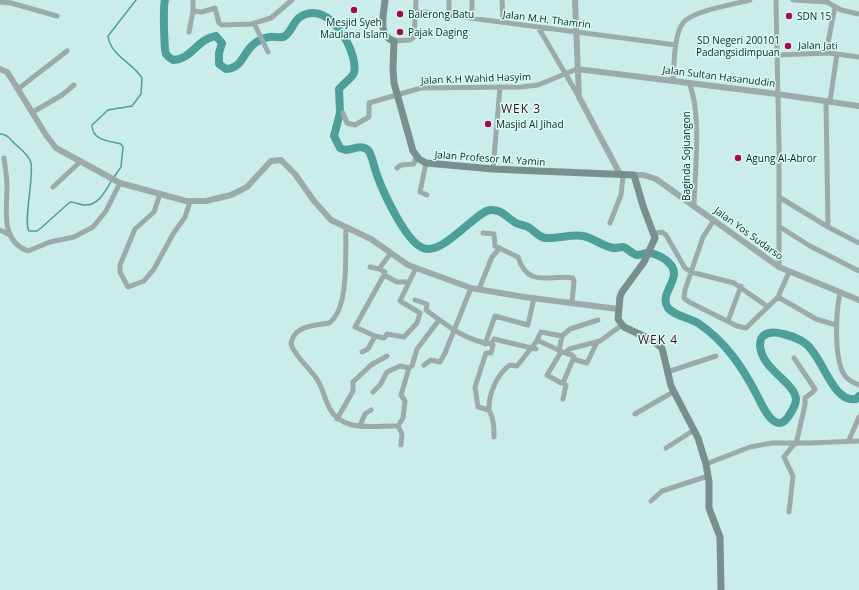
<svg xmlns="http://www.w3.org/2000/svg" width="859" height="590" font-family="'Open Sans',sans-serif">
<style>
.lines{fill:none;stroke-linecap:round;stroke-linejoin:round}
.stream{stroke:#4da09a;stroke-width:1.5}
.river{stroke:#4da09a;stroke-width:8}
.minor{stroke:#9cabaa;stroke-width:5}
.tertiary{stroke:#9cabaa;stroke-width:6}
.secondary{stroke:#798f8d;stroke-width:7}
.poi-dot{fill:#a50c44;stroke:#d7fbf7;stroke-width:1.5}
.labels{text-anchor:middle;stroke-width:3;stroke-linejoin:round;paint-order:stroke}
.poi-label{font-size:10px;fill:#152321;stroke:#d7fbf7;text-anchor:start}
.street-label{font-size:10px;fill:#152321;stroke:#d7fbf7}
.quarter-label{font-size:12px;letter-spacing:1px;fill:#4f0a1f;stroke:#d7fbf7}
</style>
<rect width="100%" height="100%" fill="#caedea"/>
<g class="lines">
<!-- stream -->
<path class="stream" d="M0,134C7,134 10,139 15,144C21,149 29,155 31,163C34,177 23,223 29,231H37L41,228L70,202C75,202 80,205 85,205C99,206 106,189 112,180
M114,177L121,167L123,147L121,144C110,141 92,141 92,125L108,110L132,106L141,94L142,78C133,63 110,55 108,36L136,0"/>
<!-- river -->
<path class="river" d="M165,0C163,6 164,49 166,54C168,57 171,59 173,60C191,60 198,38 216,36L222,43L219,53V64L226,69C242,69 243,52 254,44C257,41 266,37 270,37C276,36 280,39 285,36C292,31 293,22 300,17C325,1 348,37 353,57C358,78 351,75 339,89L340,113L334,136L340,148L346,150C355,149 362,144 369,151C373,159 374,167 377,175C383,192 406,242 423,248C443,256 475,212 490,210C502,209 507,218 516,223C520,225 524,225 528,227C535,231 537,236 545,238C558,239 571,234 583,236C594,238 603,247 614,248C617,248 620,247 623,247C628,248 631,254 637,255C643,255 647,251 654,254C660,256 667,260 671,265C682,279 658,294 668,308C675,316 689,318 698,323C726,342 743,368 758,397C764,410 777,437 790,414C793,409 796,405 796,399C794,381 760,369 760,344C761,340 760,339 763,336C769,331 776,332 783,334C791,336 799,338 806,344C823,357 833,404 856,399L859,396"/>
<!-- minor -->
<path class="minor" d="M449,0V15
M502,0L503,22
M776,0L779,147V267
M793,0L827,2L841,10L859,14
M0,2L11,3L57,16
M193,11L202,12L215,8L219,23L222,25L251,24L271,18L292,0
M416,11L676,45
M472,18V0
M254,23L268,52
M538,27L579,97
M189,32L193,11V0
M394,41L410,40L414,37L416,0
M826,53L835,7
M776,55L829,53L859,57
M673,81C674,66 674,34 683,23C692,11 735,4 750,0
M689,83C702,114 695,171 694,206
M18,89L67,51
M826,101L828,227
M830,101L837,54
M33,112L62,95L74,85
M343,113L347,123L355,125L369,117V103L421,88L521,87L538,85L577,69
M4,158C5,167 7,177 7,186C7,210 0,241 28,251L50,242L74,237L93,227L106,211L120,183
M426,163L420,192L427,195
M397,168L401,165L414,164L416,156
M493,169L500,87
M53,187L80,162
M160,194L154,212L135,229L120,265V272L128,287L144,281L154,269L173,234L185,217L190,202
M779,197L828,227L859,243
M714,220L703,237L685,290L684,298L689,302L737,326L746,328L778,297L789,272
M610,223L621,195L623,177L620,174
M346,227C345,251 350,309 329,323C314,326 294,325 291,344C296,359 310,367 318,381C323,389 325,400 330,409C343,433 375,425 398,426L402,434L401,445
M780,227L810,246L859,271
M0,230L8,234
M483,233L494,234L495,246L518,257C528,289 550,274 573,278L574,282L572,302
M655,233L662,232L666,235L685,268L691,272L734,283L768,307
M370,267L379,269
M384,275L397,282H409
M479,289L492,257L500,248
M840,293C836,312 833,362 846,377C849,381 855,383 859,385
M778,297L816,319L836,325
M415,300L427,304L426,310C446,325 466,341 491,344L494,339L536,349
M728,321L741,286
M375,336L355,327L384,275L385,272L379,269L390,254
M537,340L565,353L569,349L600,341L622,325
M485,344L495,316L528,325L534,298
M491,344L493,345L491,353H486L475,387L478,407L489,410C494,419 494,427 494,437
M559,351L562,336
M362,352L368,349L375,336L384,338L387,334L404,337L417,323L420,313L400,301L416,268
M561,352L547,375L561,383H563L574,357L572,355L565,353
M794,358L815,389L814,391L805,398V405L796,444
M573,359L587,363L597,342
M424,365L431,360L440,362L445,353L471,288
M667,372L716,356
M373,392L380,385L387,372L400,366L409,368L412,366L417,349L439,320
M563,399L566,385L563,383
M489,410C488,395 497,374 510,365L517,366L536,342L541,332L562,336L570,329L598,320
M635,414L673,392
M337,419L353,391V382L371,365L387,356
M360,425L365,414L371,410
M398,426L403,418L405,401L401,395L409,368
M849,440L859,417
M666,448L694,430
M706,464L750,447L772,443H810L859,441
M651,501L662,491L708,476
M789,512L793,476L784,457L794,444"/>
<!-- tertiary -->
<path class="tertiary" d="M575,0L579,97L620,174
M0,69L7,72L11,78L46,135L56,148L120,183L186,201H206L231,195L247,187L271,161L281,160L295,174L314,201L331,220L371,239L408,265L471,288L524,297L618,309
M577,69L777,94L859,106
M634,175H643L656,179L779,267L859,300"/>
<!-- secondary -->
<path class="secondary" d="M385,0C384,13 377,37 394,41L393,69L394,83L413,151L419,159L426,163L493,169L634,175L643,206L655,238L644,262L622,292L620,297L618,319L624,327L652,340L662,348L671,386L698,438L706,464L709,482V508L720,537L721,590"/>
</g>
<!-- markers -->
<g class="poi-dot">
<circle cx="354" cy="10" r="4"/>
<circle cx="400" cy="14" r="4"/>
<circle cx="789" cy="16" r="4"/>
<circle cx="400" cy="32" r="4"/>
<circle cx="788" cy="46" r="4"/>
<circle cx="488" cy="124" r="4"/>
<circle cx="738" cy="158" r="4"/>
</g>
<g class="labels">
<!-- poi labels -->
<g class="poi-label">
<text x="408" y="18">Balerong Batu</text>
<text x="797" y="20">SDN 15</text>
<text x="354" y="26" text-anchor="middle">Mesjid Syeh<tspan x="354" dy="12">Maulana Islam</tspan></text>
<text x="408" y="36">Pajak Daging</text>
<text x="780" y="44" text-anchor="end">SD Negeri 200101<tspan x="780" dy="12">Padangsidimpuan</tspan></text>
<text x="496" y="128">Masjid Al Jihad</text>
<text x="746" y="162">Agung Al-Abror</text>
</g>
<!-- street labels -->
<g class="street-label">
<text transform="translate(547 19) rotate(7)" y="4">Jalan M.H. Thamrin</text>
<text transform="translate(818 45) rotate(1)" y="4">Jalan Jati</text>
<text transform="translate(719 76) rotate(7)" y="4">Jalan Sultan Hasanuddin</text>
<text transform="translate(476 78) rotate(-2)" y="4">Jalan K.H Wahid Hasyim</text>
<text transform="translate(686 156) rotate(-90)" y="4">Baginda Sojuangon</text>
<text transform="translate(490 158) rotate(4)" y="4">Jalan Profesor M. Yamin</text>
<text transform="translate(749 233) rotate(36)" y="4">Jalan Yos Sudarso</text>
</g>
<!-- quarter labels -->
<g class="quarter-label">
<text x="521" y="113">WEK 3</text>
<text x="658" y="344">WEK 4</text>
</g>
</g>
</svg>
